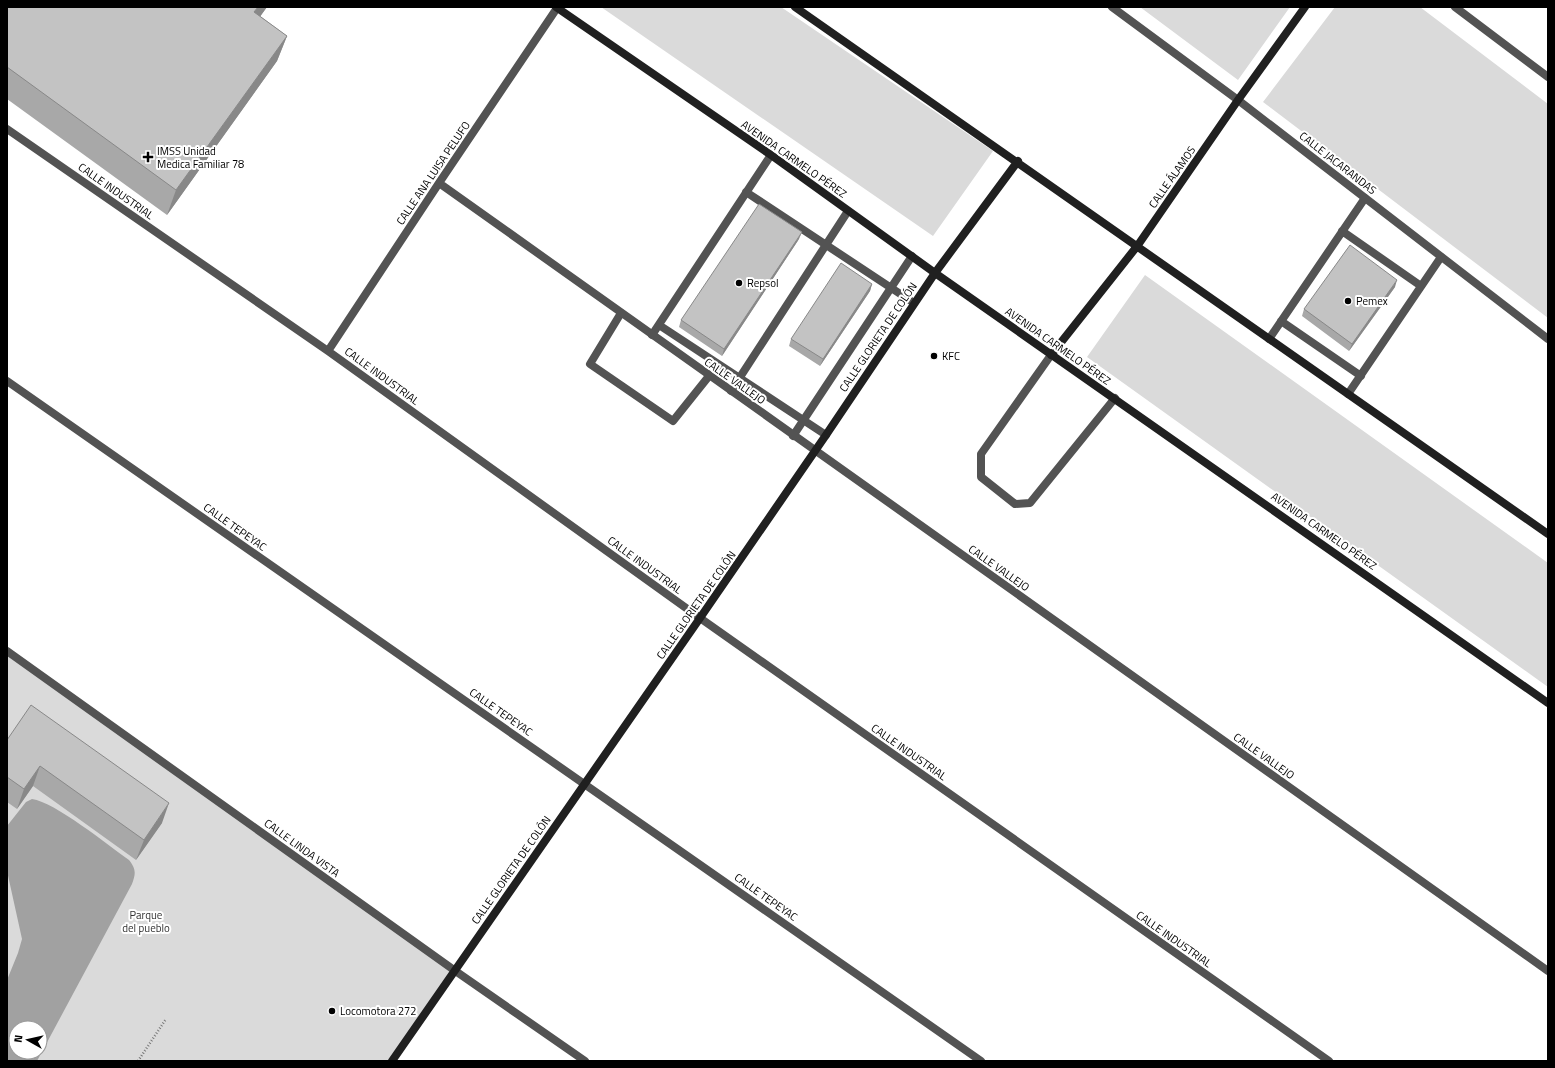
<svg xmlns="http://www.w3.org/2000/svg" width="1555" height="1068" viewBox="0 0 1555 1068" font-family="'Titillium Web',sans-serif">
  <rect width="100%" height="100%" fill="#fff"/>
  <path fill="#dadada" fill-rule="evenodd" d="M601 7H781L993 151 933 236Z
    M1140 7H1290L1238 80Z
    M1335 7H1420L1548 104V318L1263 102Z
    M1145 275 1548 563V687L1087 357Z
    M7 651 454 970 391 1061H7ZM16 1028H40V1052H16Z"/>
  <path fill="#a1a1a1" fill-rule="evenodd" d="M32 799C55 802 109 846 129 860 136 869 136 873 132 884L37 1061H7V980L18 953 22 939 7 871V826L26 802ZM16 1028H40V1052H16Z"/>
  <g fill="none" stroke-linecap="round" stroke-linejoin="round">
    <path stroke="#757575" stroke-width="2.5" stroke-dasharray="1 2" stroke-linecap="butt" d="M138 1061 166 1019"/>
    <path stroke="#535353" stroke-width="8" d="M746 192 914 303
      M1342 231 1421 286
      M621 313 590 364 673 421 709 376
      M1281 321 1361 376
      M659 325 826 435
      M652 335 771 155
      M1269 339 1365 198
      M1051 355 981 454V477L1015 504 1030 503 1115 398
      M731 391 848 211
      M1348 394 1441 257
      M793 436 912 256"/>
    <path stroke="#535353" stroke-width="8" d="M1112 7 1238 100 1548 339
      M1455 7 1548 77
      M7 129 328 351 700 618 1329 1061
      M439 183 1548 971
      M328 351 439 183 557 8
      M7 381 981 1061
      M7 651 454 970 585 1061"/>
    <path stroke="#202020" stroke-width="8" d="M556 7 771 155 935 273 1548 703
      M795 7C1047 181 1297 358 1548 534
      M1051 355 1138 245 1238 100 1305 7
      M392 1061 700 618 826 435 935 273 1018 161"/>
  </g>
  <path fill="#a8a8a8" d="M7 7H267L260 16 287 36 277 61 167 215 7 99Z
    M799 239 722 356 679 327 681 320Z
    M872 284 870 291 820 366 789 346 791 339Z
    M1395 287 1349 351 1302 316 1304 309Z
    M7 740 162 823 136 860 33 786 17 809 7 802Z"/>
  <path fill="#888" d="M258 7H267L245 38 254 12Z
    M287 36 277 61 167 215 176 190Z
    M802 232 799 239 722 356 724 349Z
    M1397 280 1395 287 1349 351 1352 344Z
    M872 284 870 291 820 366 823 359Z
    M40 766 33 786 17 809 24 789Z
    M169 803 162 823 136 860 144 840Z"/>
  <path fill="#c3c3c3" stroke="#888" d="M7 7H258L254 12 287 36 176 190 7 67Z
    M759 204 802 232 724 349 681 320Z
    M1350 245 1397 280 1352 344 1304 309Z
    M841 263 872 284 823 359 791 339Z
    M31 705 169 803 144 840 40 766 24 789 7 777V740Z"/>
  <g fill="#000" stroke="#fff" stroke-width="1.5">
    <path d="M146 151h4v4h4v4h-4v4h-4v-4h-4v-4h4z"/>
    <circle cx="739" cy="283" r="4"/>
    <circle cx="1348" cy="301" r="4"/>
    <circle cx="934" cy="356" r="4"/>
    <circle cx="332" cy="1011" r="4"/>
  </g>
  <g text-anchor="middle" stroke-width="4" stroke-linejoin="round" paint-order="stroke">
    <g font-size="11" fill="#000" stroke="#fff" text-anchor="start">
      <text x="157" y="155">IMSS Unidad<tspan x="157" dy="13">Medica Familiar 78</tspan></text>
      <text x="747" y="287">Repsol</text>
      <text x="1356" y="305">Pemex</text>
      <text x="942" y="360">KFC</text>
      <text x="340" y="1015">Locomotora 272</text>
    </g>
    <g font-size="11" fill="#000" stroke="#fff">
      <text transform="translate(794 159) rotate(35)" y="4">AVENIDA CARMELO PÉREZ</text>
      <text transform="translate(1338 163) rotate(38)" y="4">CALLE JACARANDAS</text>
      <text transform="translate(433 173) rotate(-56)" y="4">CALLE ANA LUISA PELUFO</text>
      <text transform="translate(1172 177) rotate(-55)" y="4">CALLE ÁLAMOS</text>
      <text transform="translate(116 191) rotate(35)" y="4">CALLE INDUSTRIAL</text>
      <text transform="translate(878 337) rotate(-56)" y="4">CALLE GLORIETA DE COLÓN</text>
      <text transform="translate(1058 346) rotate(35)" y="4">AVENIDA CARMELO PÉREZ</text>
      <text transform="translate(382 376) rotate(36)" y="4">CALLE INDUSTRIAL</text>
      <text transform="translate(735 381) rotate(35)" y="4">CALLE VALLEJO</text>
      <text transform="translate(235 527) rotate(35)" y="4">CALLE TEPEYAC</text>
      <text transform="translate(1324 531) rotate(35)" y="4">AVENIDA CARMELO PÉREZ</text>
      <text transform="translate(645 565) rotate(36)" y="4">CALLE INDUSTRIAL</text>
      <text transform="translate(999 568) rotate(35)" y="4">CALLE VALLEJO</text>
      <text transform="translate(696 605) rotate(-55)" y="4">CALLE GLORIETA DE COLÓN</text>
      <text transform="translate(501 712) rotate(35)" y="4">CALLE TEPEYAC</text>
      <text transform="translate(909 752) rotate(35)" y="4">CALLE INDUSTRIAL</text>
      <text transform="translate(1264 756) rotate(35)" y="4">CALLE VALLEJO</text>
      <text transform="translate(302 848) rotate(36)" y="4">CALLE LINDA VISTA</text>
      <text transform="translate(511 870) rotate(-55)" y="4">CALLE GLORIETA DE COLÓN</text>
      <text transform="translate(766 897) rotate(35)" y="4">CALLE TEPEYAC</text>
      <text transform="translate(1174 939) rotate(35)" y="4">CALLE INDUSTRIAL</text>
    </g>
    <g font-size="11" fill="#313131" stroke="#fff">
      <text x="146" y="919">Parque<tspan x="146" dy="13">del pueblo</tspan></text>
    </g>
  </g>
  <rect width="1555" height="1068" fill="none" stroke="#000000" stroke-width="16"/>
  <g transform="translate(28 1040) rotate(278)"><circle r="19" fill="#ffffff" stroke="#999999"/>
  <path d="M0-3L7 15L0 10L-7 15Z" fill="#000000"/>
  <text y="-6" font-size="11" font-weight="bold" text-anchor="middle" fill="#000000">N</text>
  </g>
</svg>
